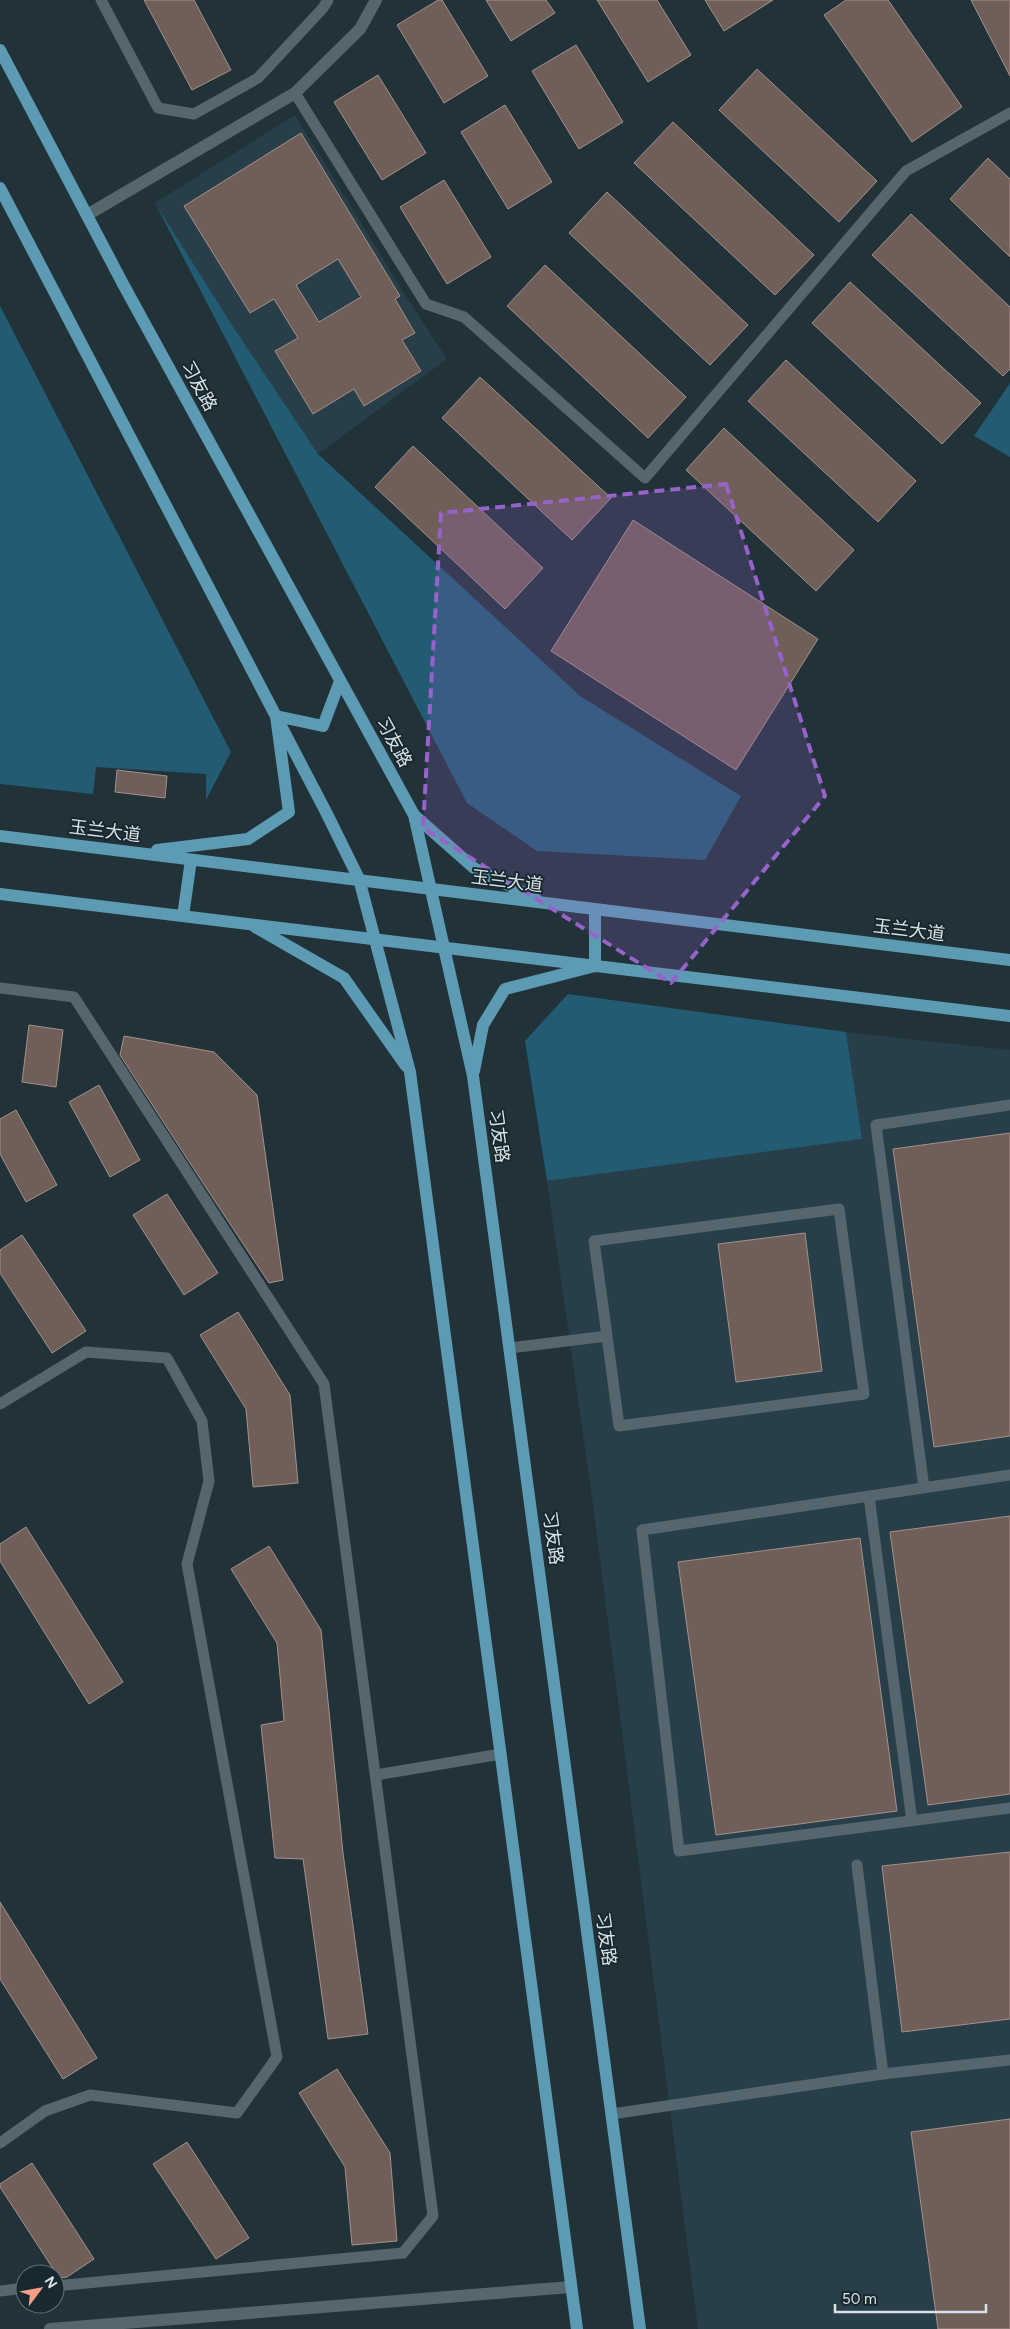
<svg xmlns="http://www.w3.org/2000/svg" width="1010" height="2329" viewBox="0 0 1010 2329" font-family="Figtree,'Noto Sans SC',sans-serif">
  <rect width="100%" height="100%" fill="#223239"/>
  <path fill="#283f4a" d="M295 115 407 298 447 359 318 454 234 328 155 203Z
    M846 1032 1010 1050V2329H698L593 1504 547 1181 861 1139Z"/>
  <path fill="#225b72" d="M155 203 234 328 318 454 580 696 741 796 705 860 537 851 467 803Z
    M0 306 231 752 206 800V774L96 767 93 794 0 784Z
    M1010 383V457L974 436Z
    M568 994 846 1032 862 1139 547 1181 525 1041Z"/>
  <path fill="#705e59" stroke="#a4918b" fill-rule="evenodd" d="M144 0H194L231 70 192 90Z
    M438 0H442L488 76 444 103 397 25Z
    M486 0H546L555 13 511 41Z
    M597 0H657L691 55 648 82Z
    M705 0H773L724 31Z
    M846 0H888L962 107 912 142 824 15Z
    M971 0H1010V76Z
    M576 45 623 122 579 149 532 71Z
    M757 69 877 181 839 222 719 110Z
    M378 75 426 153 382 180 334 102Z
    M505 105 552 182 508 209 461 132Z
    M673 122 814 255 775 295 634 163Z
    M301 133 400 296 395 299 415 333 402 340 421 371 364 406 354 389 313 414 275 351 298 338 274 299 250 313 184 206ZM338 259 361 297 319 322 296 285Z
    M988 158 1010 179V257L950 199Z
    M444 180 491 257 447 284 400 207Z
    M607 192 748 325 710 365 569 233Z
    M911 214 1010 307V369L1003 376 872 255Z
    M545 265 686 397 648 438 507 306Z
    M850 282 981 403 942 444 812 323Z
    M786 360 916 481 878 522 748 401Z
    M480 377 611 498 572 540 442 418Z
    M724 428 854 550 816 591 686 470Z
    M413 446 543 568 505 609 375 487Z
    M633 520 818 639 736 770 551 651Z
    M117 770 167 776 165 798 115 792Z
    M29 1025 63 1030 56 1087 22 1082Z
    M124 1036 214 1052 257 1095 283 1280 269 1283 201 1180 120 1055Z
    M99 1085 140 1160 110 1177 69 1102Z
    M16 1110 57 1185 26 1202 0 1154V1119Z
    M1010 1133V1436L934 1447 893 1149Z
    M167 1194 218 1273 184 1295 133 1215Z
    M805 1233 822 1371 736 1382 718 1244Z
    M22 1235 86 1331 52 1353 0 1273V1250Z
    M238 1312 290 1395 298 1483 253 1487 246 1409 200 1335Z
    M1010 1516V1794L928 1805 890 1532Z
    M26 1527 123 1682 89 1704 0 1561V1544Z
    M860 1538 897 1811 716 1835 678 1562Z
    M269 1546 321 1630 343 1853 368 2034 328 2039 303 1859 275 1858 261 1725 284 1721 277 1643 231 1569Z
    M1010 1852V2019L902 2032 882 1866Z
    M0 1902 97 2058 63 2079 0 1979Z
    M337 2069 390 2153 397 2241 352 2245 345 2167 299 2093Z
    M1010 2119V2329H938L911 2132Z
    M187 2142 249 2238 216 2259 153 2164Z
    M32 2163 94 2259 67 2277 59 2278 0 2187V2184Z"/>
  <g fill="none" stroke-linecap="round" stroke-linejoin="round">
    <path stroke="#55666e" stroke-width="11" d="M101 0 158 108 194 114 258 78 323 8 328 0
      M295 93 426 304 464 317 645 478 906 171 1010 113
      M0 988 74 997 324 1384 433 2216 403 2253 55 2286
      M510 1348 607 1336 619 1426 864 1394 839 1209 594 1241 607 1336
      M0 1404 86 1352 167 1358 202 1421 209 1481 187 1564 277 2057 237 2113 90 2095 45 2111 0 2143
      M1010 1475 642 1530 679 1851 1010 1808
      M924 1488 876 1125 1010 1105
      M869 1496 912 1821
      M376 1775 501 1754
      M857 1865 883 2074 1010 2060
      M612 2114 883 2074
      M0 2291 25 2288"/>
    <path stroke="#55666e" stroke-width="12" d="M87 215 295 93 360 29 376 0
      M50 2329 571 2287"/>
    <path stroke="#5d9ab3" stroke-width="12" d="M0 50 123 284 414 815 473 1076 640 2329
      M0 188 326 812 359 879 410 1072 577 2329
      M414 815 474 868 536 899
      M0 836 1010 960
      M157 850 248 839 289 812 276 716 323 726 340 681
      M0 894 1010 1016
      M183 916 191 860
      M255 927 344 978 406 1066
      M474 1071 483 1025 505 989 595 966V909"/>
  </g>
  <path fill="#9763cb" fill-opacity="0.2" stroke="#9763cb" stroke-width="4" stroke-dasharray="10 6" stroke-linejoin="round" d="M726 484 825 796 671 983 423 828 441 513Z"/>
  <g text-anchor="middle" stroke-width="4" stroke-linejoin="round" paint-order="stroke">
    <g font-size="18" fill="#d9e3e7" stroke="#18282f">
      <text transform="translate(199 386) rotate(61)" y="6">习友路</text>
      <text transform="translate(394 742) rotate(61)" y="6">习友路</text>
      <text transform="translate(105 831) rotate(7)" y="6">玉兰大道</text>
      <text transform="translate(507 881) rotate(7)" y="6">玉兰大道</text>
      <text transform="translate(909 930) rotate(7)" y="6">玉兰大道</text>
      <text transform="translate(499 1136) rotate(82)" y="6">习友路</text>
      <text transform="translate(553 1538) rotate(82)" y="6">习友路</text>
      <text transform="translate(606 1939) rotate(82)" y="6">习友路</text>
    </g>
  </g>
  <g transform="translate(40 2289) rotate(58)"><circle r="24" fill="#18282f" stroke="#657379"/>
  <path d="M0-4L9 19L0 12L-9 19Z" fill="#f49e87"/>
  <text y="-8" font-size="14" font-weight="bold" text-anchor="middle" fill="#d9e3e7">N</text>
  </g>
  <path d="M835 2304v8h151v-8" fill="none" stroke="#d9e3e7" stroke-width="2.5"/>
  <text x="842" y="2304" font-size="15" fill="#d9e3e7" stroke="#18282f" stroke-width="4" paint-order="stroke">50 m</text>
</svg>
